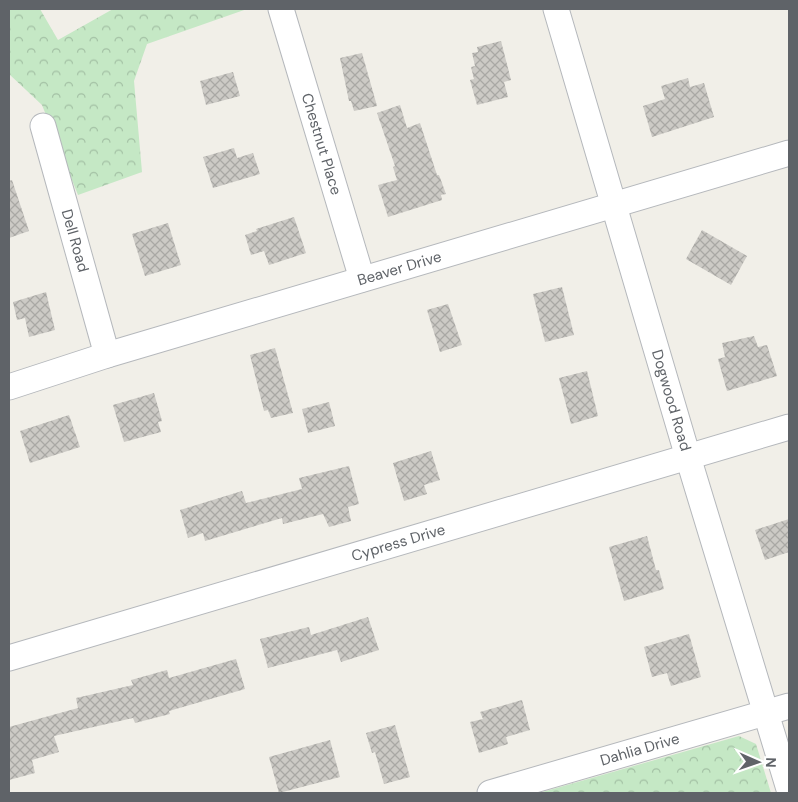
<svg xmlns="http://www.w3.org/2000/svg" width="798" height="802" viewBox="0 0 798 802" font-family="'DM Sans',sans-serif">
  <defs>
    <pattern id="forest-crowns" width="20" height="18" patternUnits="userSpaceOnUse" patternTransform="scale(1.25)"><rect width="20" height="18" fill="#c5e8c5"/><path d="M2 6a3 3 0 1 1 6 0M12 15a3 3 0 1 1 6 0" fill="none" stroke="#a3c0a4"/></pattern>
    <pattern id="building-cross-hatch" width="8" height="8" patternUnits="userSpaceOnUse" patternTransform="scale(1.25)"><rect width="8" height="8" fill="#cccac5"/><path d="M0 0l8 8M0 8l8-8" fill="none" stroke="#a9a8a4"/></pattern>
  </defs>
  <rect width="100%" height="100%" fill="#f1efe8"/>
  <path fill="url(#forest-crowns)" d="M9 9H40L58 40 113 9H247L147 44 134 81 142 172 78 195 42 105 9 74Z
    M739 736 756 744 771 793H539Z"/>
  <path fill="url(#building-cross-hatch)" d="M501 41 511 80 504 82 508 97 477 105 470 80 474 79 471 67 475 66 472 53 478 52 477 47Z
    M362 53 377 106 354 111 351 101H349L340 58Z
    M233 72 240 96 206 105 200 81Z
    M688 78 690 87 704 83 714 117 652 137 643 106 665 99 661 86Z
    M400 105 407 128 420 123 437 175H439L446 194 441 195 442 200 388 217 378 185 397 180 393 167 395 166 377 113Z
    M234 148 237 158 253 153 260 174 213 188 203 157Z
    M12 180 29 231 9 238V181Z
    M294 217 306 253 269 265 264 251 251 255 245 235 257 231 256 229Z
    M168 223 181 265 145 276 132 234Z
    M702 230 747 256 731 285 686 259Z
    M562 287 574 335 545 342 533 294Z
    M46 292 55 330 29 337 25 318 17 320 13 302Z
    M448 304 462 345 440 352 427 310Z
    M754 336 758 347 767 345 777 376 727 391 718 359 725 357 722 343Z
    M275 348 293 413 271 418 268 410 264 411 250 355Z
    M587 371 598 416 571 424 559 378Z
    M154 393 162 421 158 422 161 432 124 442 113 405Z
    M329 402 335 426 308 433 302 409Z
    M69 415 80 447 30 463 20 431Z
    M431 451 440 480 424 485 427 494 404 501 393 463Z
    M349 466 359 504 348 507 351 521 329 527 323 514 283 524 282 518 205 541 203 533 188 538 180 510 242 491 246 503 302 489 299 478Z
    M789 519V552L765 560 755 530Z
    M647 536 656 570H659L664 589 624 601 609 547Z
    M368 617 379 650 341 662 337 650 268 668 260 639 309 627 311 635Z
    M689 634 701 677 671 686 667 673 652 677 644 647Z
    M236 659 245 689 169 711 170 714 135 723 133 718 54 736 59 752 32 760 35 773 9 780V727L78 708 76 698 133 685 131 680 167 670 169 678Z
    M522 700 530 730 506 737 508 744 479 753 470 722 483 719 480 712Z
    M395 725 410 777 384 784 375 752 372 753 366 733Z
    M330 740 340 777 279 793 269 757Z"/>
  <g fill="none" stroke-linecap="round" stroke-linejoin="round">
    <g stroke="#b5b8bc" stroke-width="27">
      <g id="street">
        <path id="s1" d="M281 9 362 279"/>
        <path id="s2" d="M556 9 688 457 789 789"/>
        <path id="s3" d="M43 126 107 355"/>
        <path id="s4" d="M9 387 107 355 789 153"/>
        <path id="s5" d="M9 658 789 427"/>
        <path id="s6" d="M490 793 789 706"/>
      </g>
    </g>
    <use href="#street" stroke="#fff" stroke-width="25"/>
  </g>
  <g text-anchor="middle" stroke-width="5" stroke-linejoin="round" paint-order="stroke">
    <g font-size="15" fill="#5f6368" stroke="#fff">
      <text dy="5" stroke="none"><textPath href="#s1" startOffset="141">Chestnut Place</textPath></text>
      <text dy="5" stroke="none"><textPath href="#s3" startOffset="119">Dell Road</textPath></text>
      <text dy="5" stroke="none"><textPath href="#s4" startOffset="408">Beaver Drive</textPath></text>
      <text dy="5" stroke="none"><textPath href="#s2" startOffset="408">Dogwood Road</textPath></text>
      <text dy="5" stroke="none"><textPath href="#s5" startOffset="406">Cypress Drive</textPath></text>
      <text dy="5" stroke="none"><textPath href="#s6" startOffset="156">Dahlia Drive</textPath></text>
    </g>
  </g>
  <rect width="798" height="802" fill="none" stroke="#5f6368" stroke-width="20"/>
  <g transform="translate(758 762) rotate(92)" stroke="#ffffff" stroke-width="4" paint-order="stroke">
  <path d="M0-4L9 19L0 12L-9 19Z" fill="#5f6368"/>
  <text y="-8" font-size="14" font-weight="bold" text-anchor="middle" fill="#5f6368">N</text>
  </g>
</svg>
